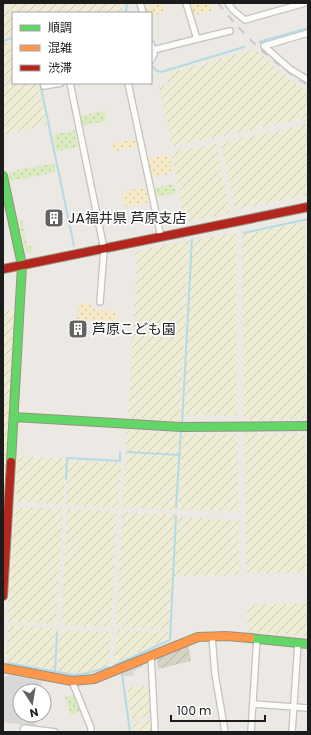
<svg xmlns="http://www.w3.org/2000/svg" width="311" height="735" viewBox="0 0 311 735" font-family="Poppins,'Noto Sans JP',sans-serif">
  <defs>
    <pattern id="construction-furrows" width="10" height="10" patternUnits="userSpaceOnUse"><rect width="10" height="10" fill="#d6d3c5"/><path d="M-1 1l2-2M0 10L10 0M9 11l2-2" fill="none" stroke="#b7b5a9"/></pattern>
    <pattern id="farmland-furrows" width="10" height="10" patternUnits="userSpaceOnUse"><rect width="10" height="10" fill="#eeecd5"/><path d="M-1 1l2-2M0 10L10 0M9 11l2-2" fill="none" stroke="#cccab6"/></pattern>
    <pattern id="grass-dots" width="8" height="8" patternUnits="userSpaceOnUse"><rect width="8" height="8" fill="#daecbf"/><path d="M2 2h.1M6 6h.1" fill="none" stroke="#bacaa4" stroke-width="1.8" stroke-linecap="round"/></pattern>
    <pattern id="sand-dots" width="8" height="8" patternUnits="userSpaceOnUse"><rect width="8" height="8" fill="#f6e9c6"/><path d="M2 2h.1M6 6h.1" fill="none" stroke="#d2c7aa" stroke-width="1.8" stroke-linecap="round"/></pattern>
  </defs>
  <rect width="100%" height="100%" fill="#ece8e4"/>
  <path fill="#dad8d6" d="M143 663V667L136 669V671H133L134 676H123L122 673Z
    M9 675 42 681 40 691H20V715H37L35 726 3 722V679L4 677Z"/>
  <path fill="url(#construction-furrows)" d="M188 643 191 661 158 669 157 656Z"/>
  <path fill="url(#farmland-furrows)" d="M3 3H124L122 11 113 13H13V34L3 36Z
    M13 42V83H38L47 125 3 135V44Z
    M255 49 288 78 308 92V118L172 146 159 87 168 85 166 74Z
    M308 124V195L235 210 221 143Z
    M216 144 230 213 185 222 171 152Z
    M307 220H308V371L307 310Z
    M305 222V419L244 420 242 234Z
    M236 232 237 416 182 415 192 241Z
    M190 240 180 421 128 418 137 262 134 252Z
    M3 310 14 311 5 502 3 501Z
    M127 430 179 433 175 510 122 507Z
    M182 433 237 434 239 512 178 509Z
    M245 433H305L306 573H246Z
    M18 456 67 459 63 505 15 501Z
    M68 460 121 463 118 508 66 505Z
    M14 507 63 509 56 624 7 622Z
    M67 509 117 511 111 627 61 625Z
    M122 512 175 515 169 630 116 627Z
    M177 517 239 521V575L174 576Z
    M308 603V636L249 632V627L247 626V605Z
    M8 625 56 628 54 669 6 661Z
    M60 630 111 632 108 666 89 671 74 674 57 671Z
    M117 630 169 632V638L114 663Z
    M150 686 151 717 131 718 127 687Z
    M151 720 152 732H133L132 722Z"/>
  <path fill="url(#grass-dots)" d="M104 111 106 121 82 126 80 116Z
    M75 130 78 147 57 151 53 135Z
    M54 163 56 172 10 181 9 172Z
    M174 184 176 193 156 197 154 188Z
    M19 220H22L27 246H32L33 252 27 253 26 249H25Z
    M73 695 81 711 71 715 65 697Z"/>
  <path fill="url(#sand-dots)" d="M162 3 165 12 151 16V13H146L144 8Z
    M189 3H209L214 10 192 16Z
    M136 139 137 146 113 152 112 144Z
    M169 154 173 173 151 177 148 159Z
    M145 187 149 202 126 207 122 192Z
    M79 303 91 304V309L117 312 116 324 77 319Z"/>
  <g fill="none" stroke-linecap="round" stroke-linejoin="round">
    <path stroke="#b4dbe2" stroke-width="2" d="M126 13 127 3
      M3 41 13 38
      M259 42 308 28
      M152 66 157 71 161 72 244 47
      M40 83 74 246
      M244 233 308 219
      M182 425 192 239
      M127 452 180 455
      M66 479 67 458 120 461V452
      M176 508 181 429
      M8 663 74 675C86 674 97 671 108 667
      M115 665 170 640 176 516
      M55 672 57 632
      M122 674 130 732"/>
    <g stroke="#c4c2c0" stroke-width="8">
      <path id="street" d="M140 3 143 13
        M228 3 233 10 245 20 305 3
        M308 33 264 46 290 69 308 80
        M197 39 230 31
        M151 44 154 54 151 60
        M153 50 197 39 186 3
        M70 83 104 249 100 302
        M128 83 161 237
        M44 86 61 83
        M212 636 215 674 225 732
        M151 656 155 732
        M72 681 91 728V732
        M253 704 308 708
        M23 732 24 728 55 732
        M251 732 257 638
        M292 732 298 643"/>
    </g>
    <g stroke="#95947c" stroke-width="10">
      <path id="fast" d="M3 176 22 265 11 462
        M14 417 181 427 308 426
        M250 638 308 644"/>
    </g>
    <g stroke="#95947c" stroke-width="10">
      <path id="slow" d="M3 668 72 681 94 679 198 637 226 636 250 638"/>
    </g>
    <g stroke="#95947c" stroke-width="10">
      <path id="jam" d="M3 269 308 207
        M3 596 11 462"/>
    </g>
    <use href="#street" stroke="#fcfcfb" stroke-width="5.5"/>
    <use href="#fast" stroke="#63d668" stroke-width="8"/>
    <use href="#slow" stroke="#ff974d" stroke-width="8"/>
    <use href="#jam" stroke="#b3261e" stroke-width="8"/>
    <path stroke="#c9c9c8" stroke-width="2" stroke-dasharray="8 8" stroke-linecap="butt" d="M218 3C243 35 273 64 308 85"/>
  </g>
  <defs>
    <g id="building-square" transform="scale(1)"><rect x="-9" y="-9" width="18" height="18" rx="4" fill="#656362" stroke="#fff"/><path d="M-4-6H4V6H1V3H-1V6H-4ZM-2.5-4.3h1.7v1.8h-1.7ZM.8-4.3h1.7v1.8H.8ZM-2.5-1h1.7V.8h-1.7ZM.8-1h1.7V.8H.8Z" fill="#fff"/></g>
  </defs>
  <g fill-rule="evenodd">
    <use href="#building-square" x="54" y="218"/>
    <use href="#building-square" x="78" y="329"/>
  </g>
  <g text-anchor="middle" stroke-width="3.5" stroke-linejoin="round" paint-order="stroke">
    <g font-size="14" fill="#1c1c1c" stroke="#fff" text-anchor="start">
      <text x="68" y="223">JA福井県 芦原支店</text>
      <text x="92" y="334">芦原こども園</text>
    </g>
  </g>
  <rect width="311" height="735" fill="none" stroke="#1c1c1c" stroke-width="8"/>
  <rect x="12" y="12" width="140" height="72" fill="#ffffff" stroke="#a4a4a4"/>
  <rect x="20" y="25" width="20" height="6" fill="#63d668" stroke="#a4a4a4"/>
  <text x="48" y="32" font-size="12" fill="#1c1c1c">順調</text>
  <rect x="20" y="45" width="20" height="6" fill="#ff974d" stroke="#a4a4a4"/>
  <text x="48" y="52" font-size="12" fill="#1c1c1c">混雑</text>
  <rect x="20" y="65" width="20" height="6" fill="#b3261e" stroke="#a4a4a4"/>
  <text x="48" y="72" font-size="12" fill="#1c1c1c">渋滞</text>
  <g transform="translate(32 703) rotate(168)"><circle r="19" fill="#ffffff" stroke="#a4a4a4"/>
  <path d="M0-3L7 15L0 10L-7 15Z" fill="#656362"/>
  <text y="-6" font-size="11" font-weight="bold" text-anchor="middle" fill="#1c1c1c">N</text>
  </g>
  <path d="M171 715v6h94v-6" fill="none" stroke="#1c1c1c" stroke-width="2"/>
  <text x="177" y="715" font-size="12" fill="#1c1c1c" stroke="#ffffff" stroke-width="3" paint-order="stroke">100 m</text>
</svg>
